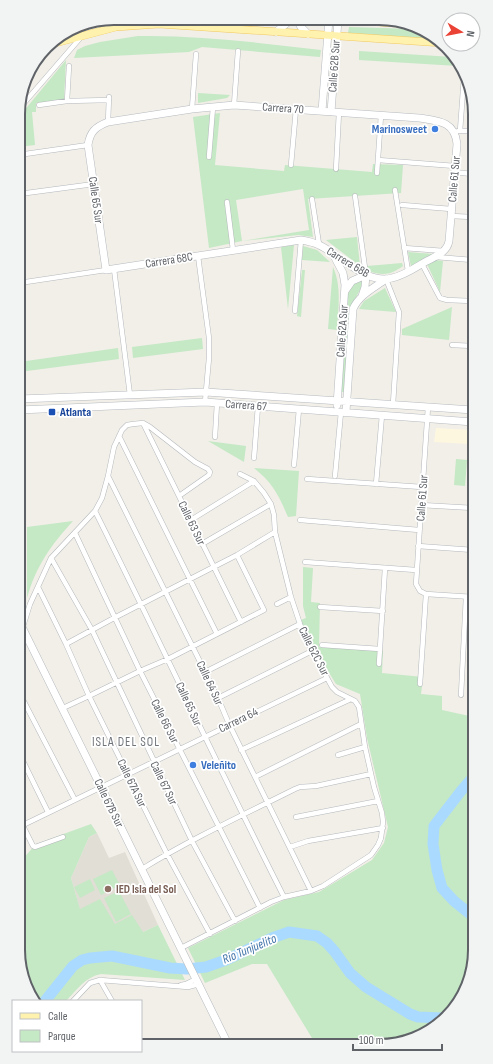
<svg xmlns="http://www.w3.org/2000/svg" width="493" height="1064" viewBox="0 0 493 1064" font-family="'Sofia Sans Condensed',sans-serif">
  <rect width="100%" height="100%" fill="#f1efe8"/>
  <path fill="#fef7e0" d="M436 428 470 430 469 444 434 442Z"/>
  <path fill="#e1ded6" d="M97 833 109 858 125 852 158 925 143 932 115 924 80 910 71 878 89 837Z"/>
  <path fill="#c5e8c5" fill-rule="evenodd" d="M114 18 275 19 274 24 262 23 249 25 176 21H133L111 24 58 37 77 25Z
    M349 27 417 29 440 40 348 33Z
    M138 36C199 35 260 43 321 50L320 57 202 47 189 52 74 58 77 50 85 46 100 42Z
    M359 51 452 57 458 66 359 60Z
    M66 60 64 100 36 103V112H32L35 145 18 147V118Z
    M198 93 230 95 227 98 198 103Z
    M220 113 215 165 284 171 285 165 372 172 373 164 403 165 401 193 308 199 313 237 298 235 242 241 209 248 193 117ZM303 189 309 230 242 241 236 200Z
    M357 237 360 266 326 240Z
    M294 245 288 309 281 247Z
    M303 246 317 250 330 262 302 260Z
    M408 252 433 254 411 266Z
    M436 260 443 261 440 292 427 264Z
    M402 263 403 266C390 275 384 276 368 271L367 266Z
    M333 267C342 287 338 309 337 330L328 329Z
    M302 270H305L301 317 297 316Z
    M361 281 363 283C359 294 353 300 350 310L344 392H341L348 294 350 288 355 282Z
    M385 288 396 312 359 309 364 301Z
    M452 307 449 340 402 335V329Z
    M202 338 203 349 133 358 132 347Z
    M118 348 119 359 19 372V362Z
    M208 441 246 446 244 462Z
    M456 459 467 460 465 486 454 485Z
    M254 468 299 471 296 516 288 517C279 496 273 483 254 468Z
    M73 521C51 545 36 566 27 598V527Z
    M303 567 313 568 311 602 320 603 319 647 383 651 382 673 423 677 421 694 442 696V710L474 717 475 957 451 1013 404 1043H368L352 1038 349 1043H315L267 964H252L205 983 188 948 284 900 319 892 372 860 384 843 388 827 367 738 360 694 336 684 313 647 301 620 306 618 303 606Z
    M91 824 97 833 89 837 71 878 80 909 100 899 115 924 132 915 143 932 158 925 185 980 101 974C85 977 77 990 66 1001H37L21 975V861L36 844Z
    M112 870 120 885 101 895 93 879Z
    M90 879 95 890 80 898 74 887Z
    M119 891 131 914 116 922 104 898Z"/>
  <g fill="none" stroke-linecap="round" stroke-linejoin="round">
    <path stroke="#aadaff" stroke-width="11" d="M474 776 461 791 434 826 433 844 437 870 442 888 454 901 475 918
      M45 1001 73 966 82 960 90 958 112 956 170 968 187 969 206 967 226 960 272 938 289 932 317 936 327 943 335 952 350 973 366 987 410 1014 418 1017 443 1018"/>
    <g stroke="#b5b8bc" stroke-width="5.5">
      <path id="street" d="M67 101 69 66
        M39 105 67 101 109 100
        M234 105 238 51
        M192 109 196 54
        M18 110 82 36
        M108 122 109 97
        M458 131H472
        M460 131 464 77
        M18 155 88 145
        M209 157 213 107
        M378 160 455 166
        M291 165 296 109
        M336 169 339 112
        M454 172 472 174
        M377 173 381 115
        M395 190 408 271
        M19 194 94 184
        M355 196 366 275
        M312 199 319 244
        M227 202 233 250
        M402 205 451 209
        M451 216 472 217
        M404 248 444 251
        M198 256 209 338V358L205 402
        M436 257 472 260
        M422 264 440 298 447 300 472 301
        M114 269 130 395
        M386 279 399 312 393 404
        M19 283 106 270
        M295 311 301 240
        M452 345 473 346
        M428 407 416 584 420 591 426 594 473 597
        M143 423 241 622
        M119 436 217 634
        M215 437 217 403
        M254 458 258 406
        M294 465 299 409
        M108 476 218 698 229 724 311 891
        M335 476 341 412
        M307 479 422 487
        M376 484 382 415
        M421 505 473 508
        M95 511C159 639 219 769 284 897
        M191 520 254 481
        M300 520 419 530
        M75 533 140 671 260 908
        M202 544 271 504
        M418 546 473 550
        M51 558 92 630 192 841 235 921
        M305 562 416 570
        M38 587 66 644 89 696 167 854 210 934
        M277 604 291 597
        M320 607 383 611
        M20 636 30 604 51 558 95 511 102 498 108 476 114 447 122 430 127 425 133 424 143 423 150 427 195 462 208 469 210 472 209 475 179 496
        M66 644 114 618 237 555 275 532
        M322 645 380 649
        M379 664 385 568
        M205 672 300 624
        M420 684 426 594
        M20 694 75 800
        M461 695 466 597
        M218 698 312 651
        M63 708 89 696 140 671 168 659 264 610 237 555
        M241 750 351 699
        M338 755 365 747
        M21 757 48 812
        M255 777 361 724
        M296 817 378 801
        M21 822 33 846 35 847 63 837
        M21 826 327 678
        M290 847 308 841 383 828
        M142 869C191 839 243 815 295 789L300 787 316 786 371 774
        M181 948 271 902 284 897 311 891 323 886 371 855 378 845 381 838 383 822 382 813 374 787 365 747 359 707 355 701 337 692 332 687 305 637 300 624 291 597 275 532 274 515 271 504 264 493 254 481 240 474
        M100 980 112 1001
        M181 985 186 984 196 979
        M73 1001 90 983 100 980 188 987 199 984"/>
    </g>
    <g stroke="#b6babf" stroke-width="8">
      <path id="secondary" d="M296 19 301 27 308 34
        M276 32 292 19
        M234 105 419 118C438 121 455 121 457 144L449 241C447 253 434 257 425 262 415 268 403 276 392 278 366 285 341 255 319 245 313 242 307 241 301 240L106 270 88 145C90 132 95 127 108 122L192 109Z
        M322 111 329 19
        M331 112 338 20
        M333 254 343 273 345 285 337 405
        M345 291 352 281 366 275
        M362 296 365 287 366 275
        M19 399 206 392 473 410
        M19 410 205 402 473 422
        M346 412 353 309C359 295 374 288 386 279
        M20 618 22 627 228 1044"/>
    </g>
    <g stroke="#f2c960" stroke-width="8">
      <path id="primary" d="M333 19 407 24
        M48 45 116 27 159 24 443 43"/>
    </g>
    <use href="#street" stroke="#fff" stroke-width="4.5"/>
    <use href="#secondary" stroke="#fff" stroke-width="7"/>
    <use href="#primary" stroke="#fff2af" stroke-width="7"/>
  </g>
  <g fill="#3f7fe0" stroke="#fff" stroke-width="1.5">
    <circle cx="435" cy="129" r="4"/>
    <circle cx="193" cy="765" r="4"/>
  </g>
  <rect fill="#1a4fb4" stroke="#fff" stroke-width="1.5" x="48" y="408" width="8" height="8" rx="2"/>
  <circle fill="#8d6e63" stroke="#fff" stroke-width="1.5" cx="108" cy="889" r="4"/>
  <g text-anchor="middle" stroke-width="3.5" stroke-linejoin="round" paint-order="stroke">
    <g font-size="12" fill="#5f6368" stroke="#fff">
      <text transform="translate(334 66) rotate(-86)" y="4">Calle 62B Sur</text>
      <text transform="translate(283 108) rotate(4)" y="4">Carrera 70</text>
      <text transform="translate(454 179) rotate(-85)" y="4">Calle 61 Sur</text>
      <text transform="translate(96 200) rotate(82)" y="4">Calle 65 Sur</text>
      <text transform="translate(169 260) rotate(-9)" y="4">Carrera 68C</text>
      <text transform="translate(348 262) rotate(31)" y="4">Carrera 68B</text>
      <text transform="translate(342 331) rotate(-86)" y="4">Calle 62A Sur</text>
      <text transform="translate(246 405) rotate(4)" y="4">Carrera 67</text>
      <text transform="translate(422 498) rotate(-86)" y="4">Calle 61 Sur</text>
      <text transform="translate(192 523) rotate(64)" y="4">Calle 63 Sur</text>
      <text transform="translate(314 651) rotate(63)" y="4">Calle 62C Sur</text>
      <text transform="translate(210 683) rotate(65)" y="4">Calle 64 Sur</text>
      <text transform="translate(189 704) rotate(65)" y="4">Calle 65 Sur</text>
      <text transform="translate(238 720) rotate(-26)" y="4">Carrera 64</text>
      <text transform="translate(165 721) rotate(63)" y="4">Calle 66 Sur</text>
      <text transform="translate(132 783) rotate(64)" y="4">Calle 67A Sur</text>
      <text transform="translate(164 783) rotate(64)" y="4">Calle 67 Sur</text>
      <text transform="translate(109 803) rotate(64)" y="4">Calle 67B Sur</text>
    </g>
    <g font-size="12" font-weight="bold" fill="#366cbe" stroke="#fff" text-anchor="end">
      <text x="427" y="133">Marinosweet</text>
      <text x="201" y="769" text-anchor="start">Veleñito</text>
    </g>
    <g font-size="12" font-weight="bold" fill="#164399" stroke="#fff" text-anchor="start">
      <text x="60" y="416">Atlanta</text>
    </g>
    <g font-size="12" font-weight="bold" fill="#785e54" stroke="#fff" text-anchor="start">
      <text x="116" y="893">IED Isla del Sol</text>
    </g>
    <g font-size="13" letter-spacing="1" fill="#70757a" stroke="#fff">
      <text x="126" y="746">ISLA DEL SOL</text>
    </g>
    <g font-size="13" font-style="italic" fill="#4174aa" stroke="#fff">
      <text transform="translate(249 948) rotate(-23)" y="5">Río Tunjuelito</text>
    </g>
  </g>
  <path d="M0 0H493V1064H0ZM114 25H379A89 89 0 0 1 468 114V950A89 89 0 0 1 379 1039H114A89 89 0 0 1 25 950V114A89 89 0 0 1 114 25Z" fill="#f2f3f3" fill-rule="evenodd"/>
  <path fill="none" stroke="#5f6368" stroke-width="2" d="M114 25H379A89 89 0 0 1 468 114V950A89 89 0 0 1 379 1039H114A89 89 0 0 1 25 950V114A89 89 0 0 1 114 25Z"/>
  <rect x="12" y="1000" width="130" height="52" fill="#ffffff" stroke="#bfc1c3"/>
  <rect x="20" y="1013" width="20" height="6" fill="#fff2af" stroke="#bfc1c3"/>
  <text x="48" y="1020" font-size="12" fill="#5f6368">Calle</text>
  <rect x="20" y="1030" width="20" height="12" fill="#c5e8c5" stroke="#bfc1c3"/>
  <text x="48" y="1040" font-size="12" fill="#5f6368">Parque</text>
  <g transform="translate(461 32) rotate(100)"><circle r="19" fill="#ffffff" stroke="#bfc1c3"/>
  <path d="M0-3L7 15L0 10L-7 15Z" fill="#ea4335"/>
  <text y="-6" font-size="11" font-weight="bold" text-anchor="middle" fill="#5f6368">N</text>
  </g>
  <path d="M353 1044v6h89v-6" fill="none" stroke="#5f6368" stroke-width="2"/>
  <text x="359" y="1044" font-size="12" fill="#5f6368" stroke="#ffffff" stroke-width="3" paint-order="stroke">100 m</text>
</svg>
